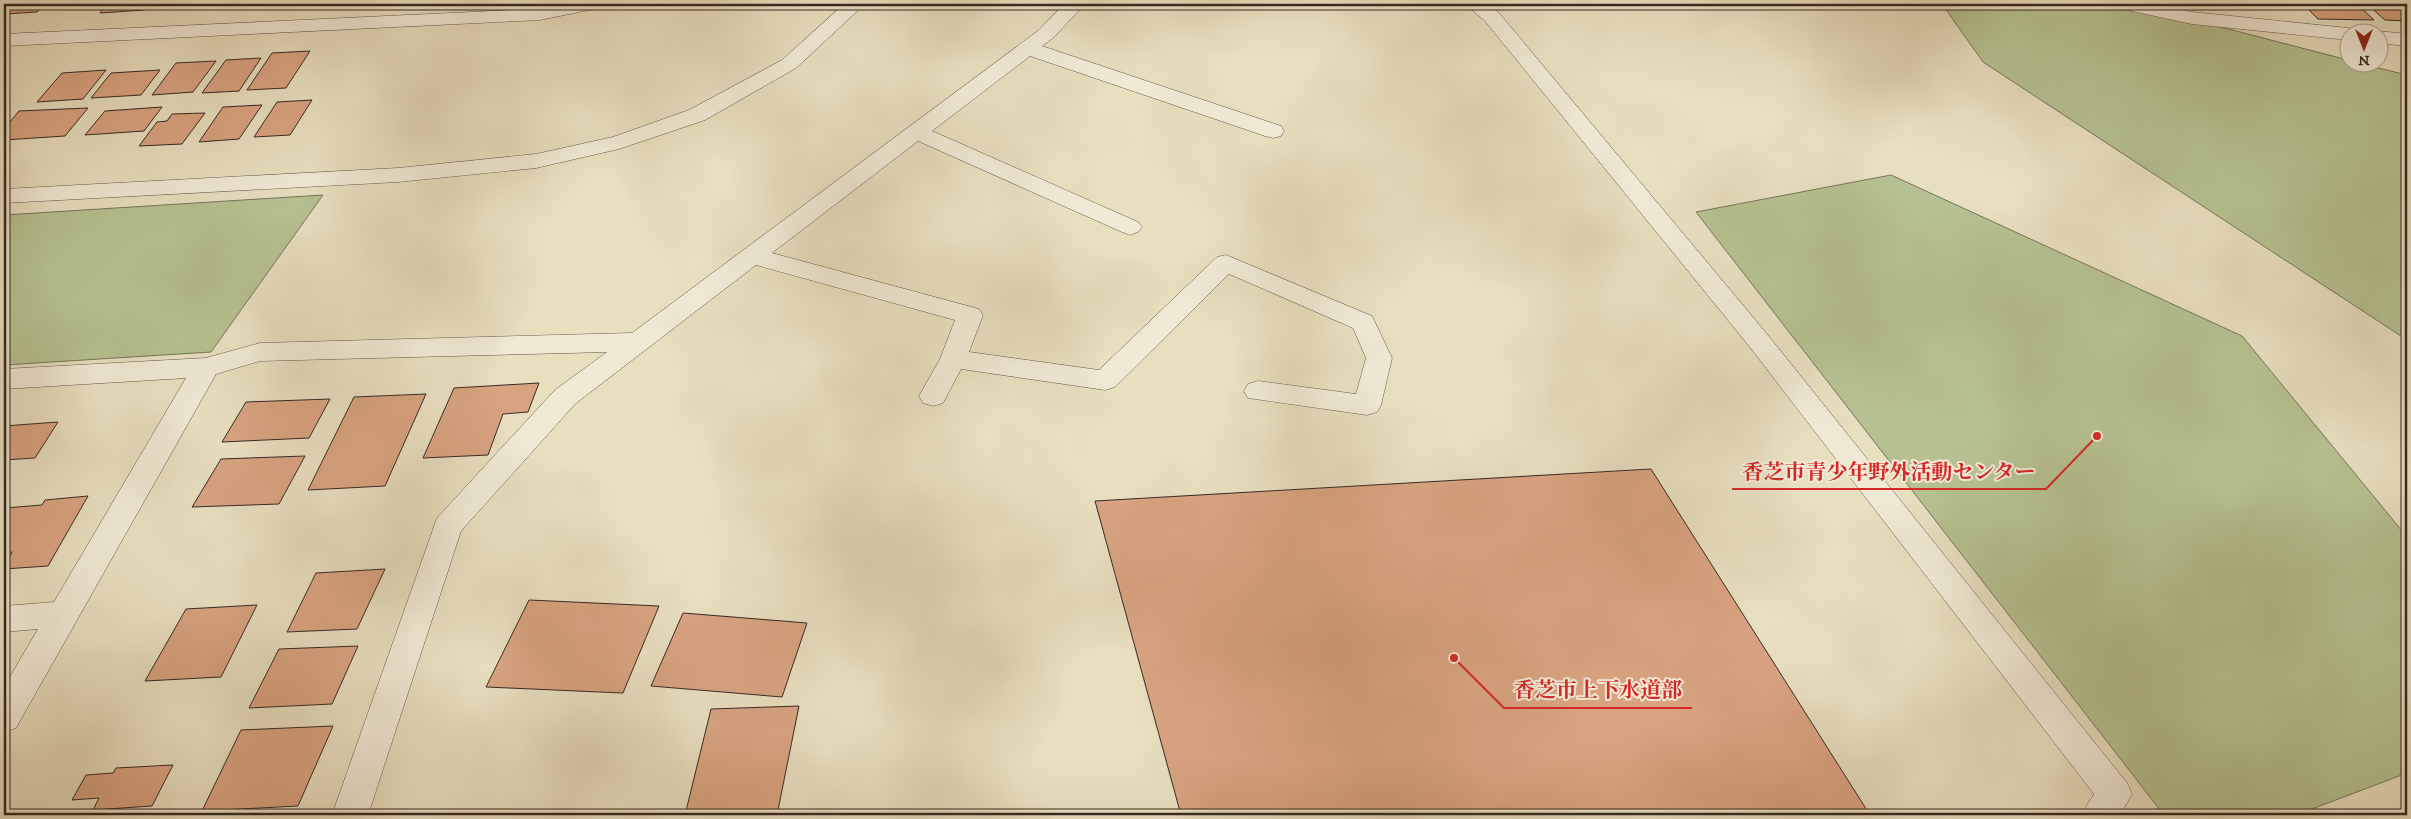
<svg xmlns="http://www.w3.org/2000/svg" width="2411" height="819" viewBox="0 0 2411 819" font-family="'IM FELL DW Pica','Noto Serif JP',serif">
  <rect width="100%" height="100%" fill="#e8dfbf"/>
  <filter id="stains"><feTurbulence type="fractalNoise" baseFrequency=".004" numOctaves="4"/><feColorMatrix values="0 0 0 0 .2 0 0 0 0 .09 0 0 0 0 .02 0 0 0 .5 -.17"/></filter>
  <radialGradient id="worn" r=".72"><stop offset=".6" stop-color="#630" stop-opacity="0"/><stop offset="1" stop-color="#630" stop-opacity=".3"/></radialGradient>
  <path fill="#b6c191" stroke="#76755a" d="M1942 4H2132L2348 60V62L2358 63 2407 75V340L1983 62Z
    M1891 175 2242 336 2407 537V773L2296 815H2164L1696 212Z
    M323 195 211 352 4 365V215Z"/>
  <path fill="#d9a381" stroke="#362923" d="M4 4H45L37 12 4 14Z
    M57 4H98L96 7 52 9Z
    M107 4H149L144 10 100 13Z
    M226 4H269L224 7Z
    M2200 4H2229L2233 8H2203Z
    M2303 4H2357L2374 20 2318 19Z
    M2367 4H2407V21L2385 20Z
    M310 51 286 88 247 90 272 53Z
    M261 58 239 91 202 93 226 60Z
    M216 61 193 92 152 95 176 63Z
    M106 70 83 99 37 102 62 73Z
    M160 70 141 95 91 98 111 73Z
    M312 100 290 135 254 137 277 102Z
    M262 105 239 139 199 142 223 107Z
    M162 107 144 131 85 135 105 111Z
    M88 108 65 136 4 140V129L19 111Z
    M205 113 182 144 139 146 157 122 167 121 172 114Z
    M539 383 528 412 503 414 488 455 423 458 454 388Z
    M426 394 385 486 308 490 354 397Z
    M330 399 309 438 222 442 246 402Z
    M58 422 35 458 4 460V426Z
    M305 456 279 504 192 507 221 459Z
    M1651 469 1870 815H1181L1095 501Z
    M88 496 48 566 4 569 12 552 4 553V508L42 505 45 500Z
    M385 569 357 629 287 632 316 573Z
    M529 600 659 606 623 693 486 687Z
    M257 605 221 677 145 681 186 609Z
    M683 613 807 623 782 697 651 686Z
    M358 646 332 704 249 708 279 649Z
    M799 706 777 815H685L711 709Z
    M333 726 298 806 202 811 241 730Z
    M173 765 152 806 93 810 99 798 72 800 86 775 113 773 116 768Z"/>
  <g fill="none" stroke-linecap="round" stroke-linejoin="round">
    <g stroke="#62564a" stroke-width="1">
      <path id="minor" d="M562 4H602L599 8 540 20 4 46V34L493 11 540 8Z
        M844 4H865L796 68 705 120 619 149 536 168 398 182 4 203V189L398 168 536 154 613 137 689 110 782 60Z
        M1064 4H1085L1053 38 1042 46 1281 126 1284 131 1281 136 1273 138 1265 136 1030 56 932 131 1138 222 1142 227 1138 232 1130 235 1122 232 918 141 772 253 979 309 983 315 969 352 1099 370 1217 257 1226 255 1372 316 1392 358 1381 405 1377 412 1367 415 1248 398 1244 391 1248 384 1258 381 1356 394 1366 358 1353 328 1229 274 1115 387 1105 390 961 369 943 403 933 406 923 403 919 396 940 359 955 320 756 265 575 404 461 531 368 815H332L437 518 555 390 607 352 260 361 216 374 16 728 4 732V687L38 629 4 632V606L54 602 186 378 4 389V369L206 358 260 343 632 333 1039 30Z
        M1465 4H1487L1499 13 1767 334 2127 783 2132 794 2120 815H2081L2094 794 1749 346 1485 21Z
        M2115 4H2152L2192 12 2348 28 2357 32H2348V40L2192 24 2118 8Z
        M2378 31 2407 34V46L2378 43V32H2372Z"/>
    </g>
    <use href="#minor" fill="#f0ead5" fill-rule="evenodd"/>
  </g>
  <path fill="none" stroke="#d62828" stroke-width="2" d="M2097 436L2046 489H1732M1454 658L1504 708H1692"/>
  <g fill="#d62828" stroke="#f0ead5" stroke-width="2">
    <circle cx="2097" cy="436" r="5"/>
    <circle cx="1454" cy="658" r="5"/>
  </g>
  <g font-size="21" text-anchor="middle" font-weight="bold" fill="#d62828" stroke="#f0ead5" stroke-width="4" stroke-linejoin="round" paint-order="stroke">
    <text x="1889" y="479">香芝市青少年野外活動センター</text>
    <text x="1598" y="697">香芝市上下水道部</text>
  </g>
  <rect width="2411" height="819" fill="none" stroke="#e8dfbf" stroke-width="20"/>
  <rect x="5" y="5" width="2401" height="809" fill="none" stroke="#362923" stroke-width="2.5"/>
  <rect x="10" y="10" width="2391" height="799" fill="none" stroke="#362923"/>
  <g transform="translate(2364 48) rotate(180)"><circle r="24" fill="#f0ead5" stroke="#a69d8e"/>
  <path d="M0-4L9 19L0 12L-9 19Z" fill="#8f2418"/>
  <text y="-8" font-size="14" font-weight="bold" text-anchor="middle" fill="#362923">N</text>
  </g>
  <rect width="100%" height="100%" filter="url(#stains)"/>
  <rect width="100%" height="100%" fill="url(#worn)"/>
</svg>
